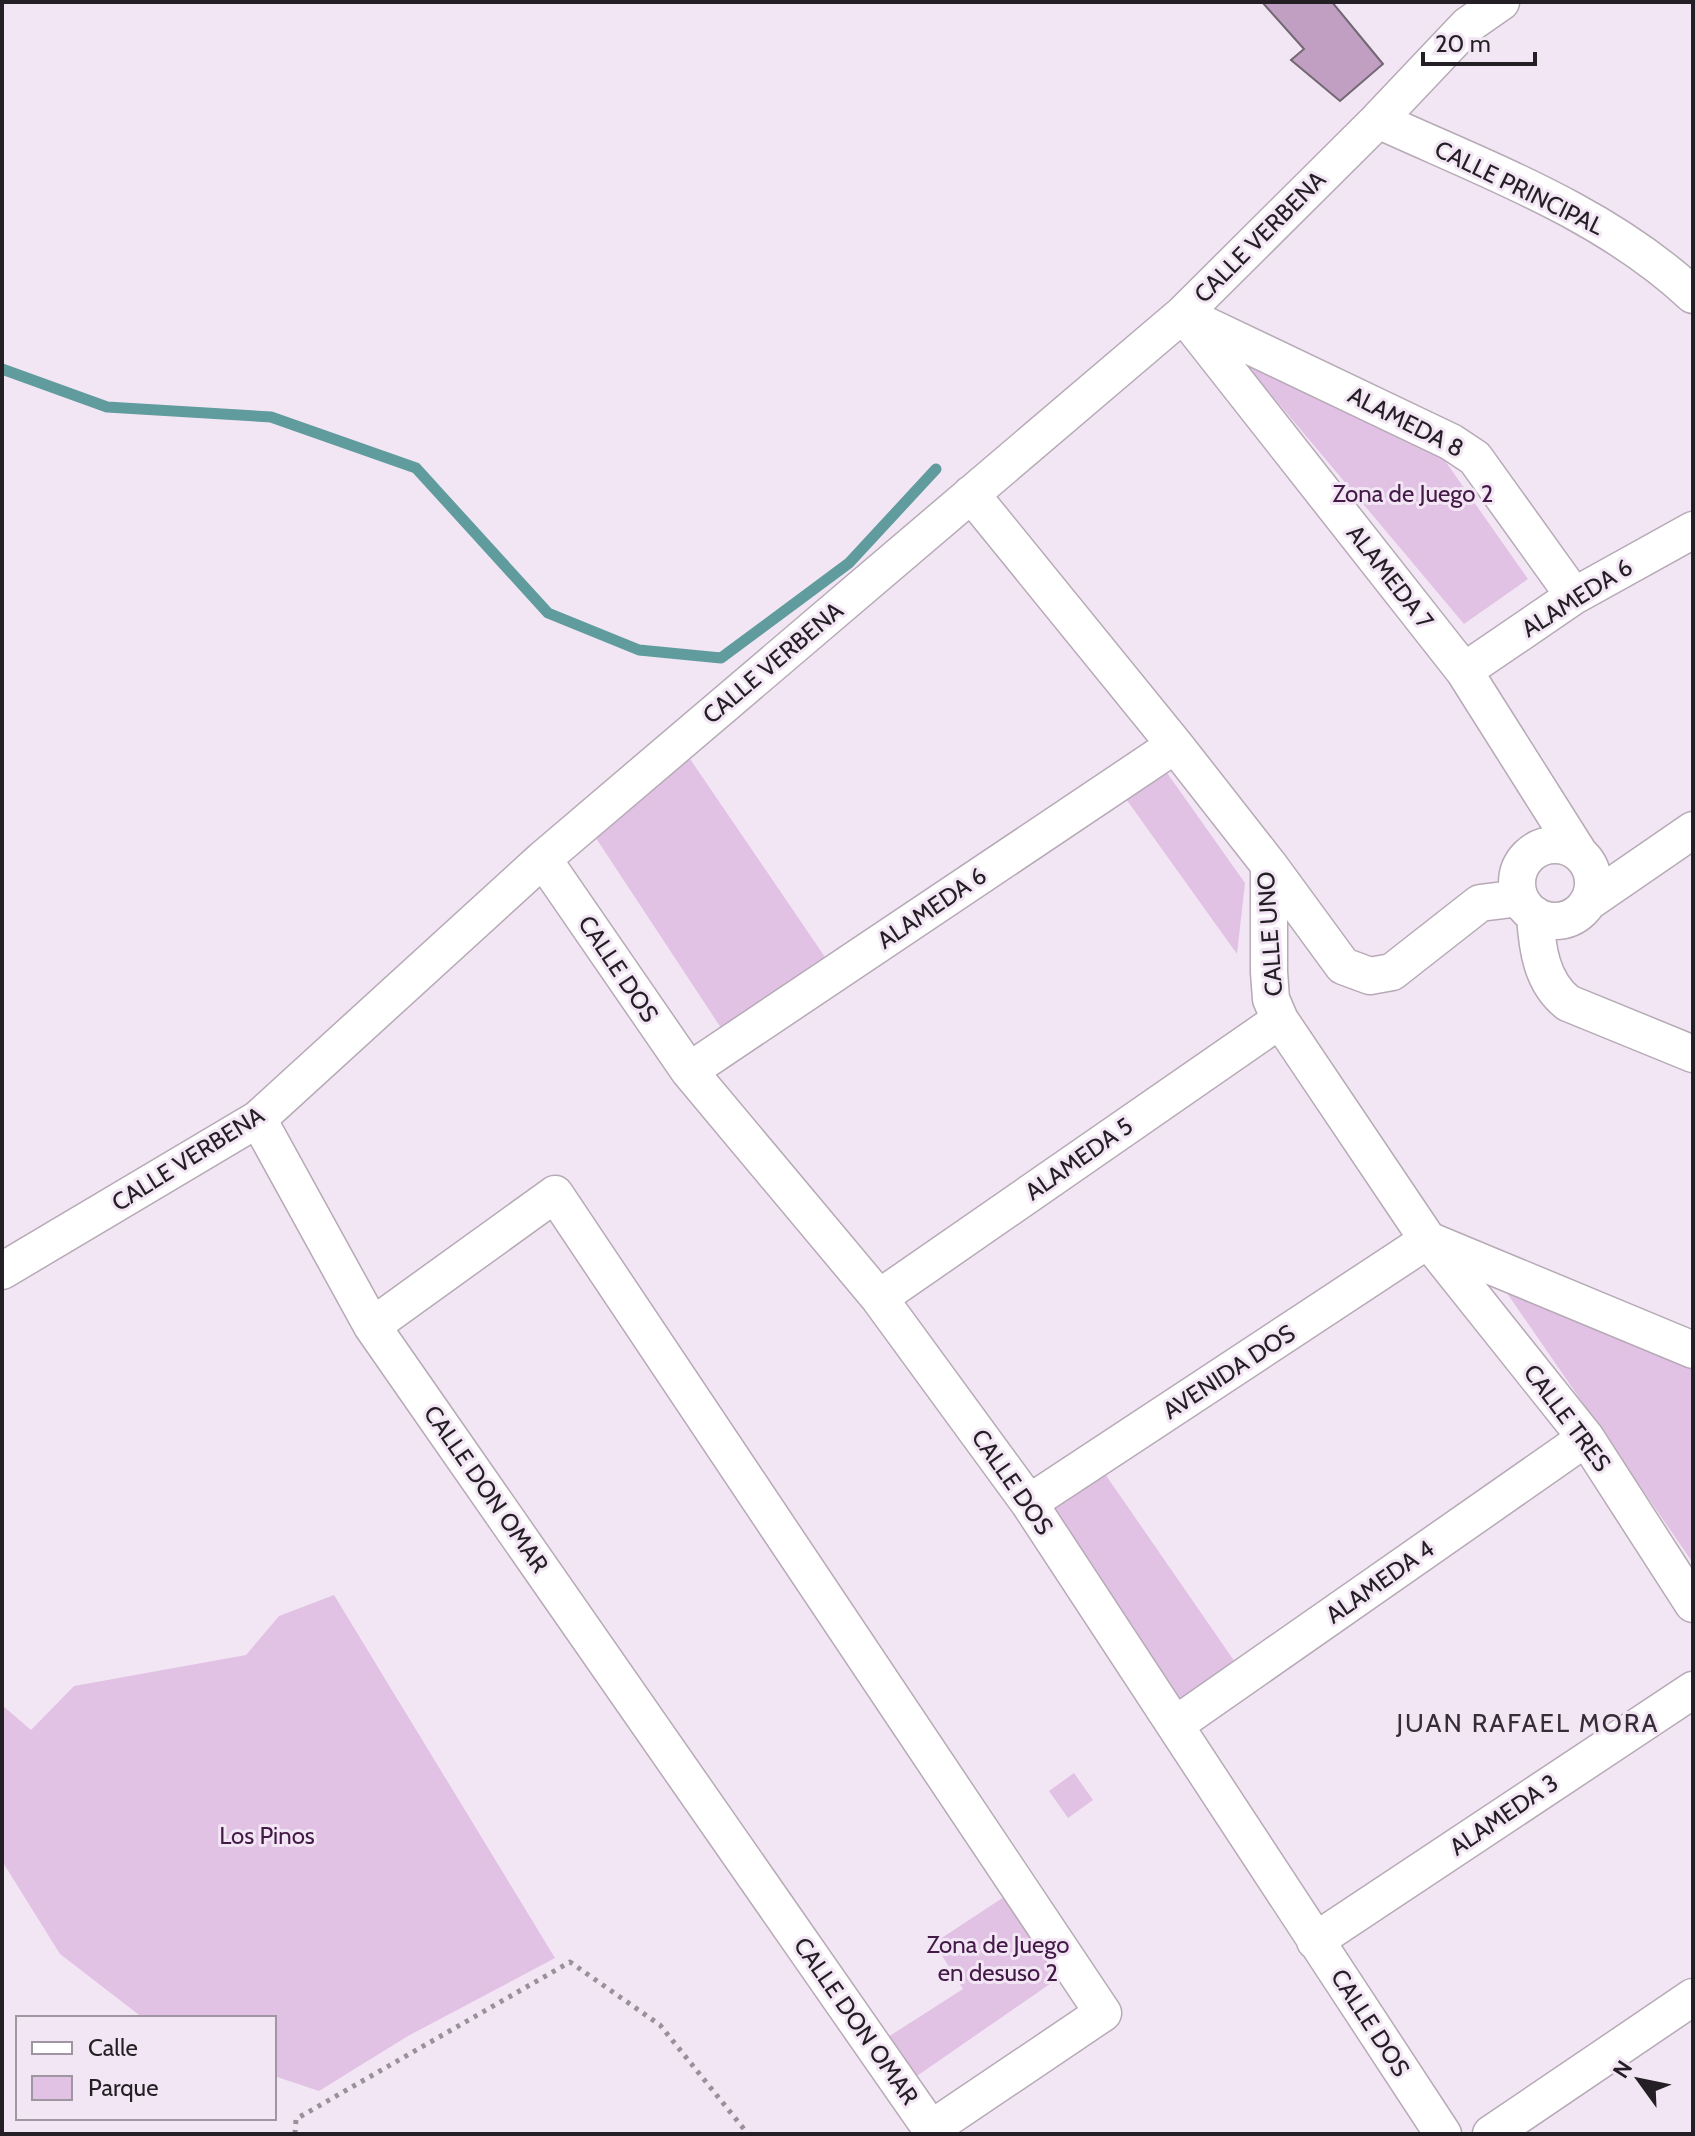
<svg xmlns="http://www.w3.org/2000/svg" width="1695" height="2136" viewBox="0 0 1695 2136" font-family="Cabin,sans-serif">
  <rect width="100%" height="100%" fill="#f3e6f4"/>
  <path fill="#e2c2e4" d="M1243 361 1441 455 1528 579 1464 624Z
    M686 753 829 963 725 1034 588 826Z
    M1165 770 1245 883 1237 954 1126 799Z
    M1489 1267 1693 1353V1563Z
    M1103 1471 1235 1662 1173 1704 1039 1513Z
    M334 1595 555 1958 408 2036 319 2091 274 2076V2018H143L60 1954 2 1861V1705L31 1730 74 1686 246 1655 279 1616Z
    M1074 1773 1093 1800 1068 1818 1049 1791Z
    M1013 1891 1060 1977 914 2078 888 2037 963 1989 934 1943Z"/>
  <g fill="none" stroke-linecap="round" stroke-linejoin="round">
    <path stroke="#609c9e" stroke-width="11" d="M2 369 107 407 271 417 416 468 548 613 639 650 721 658 849 563 936 469"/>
  </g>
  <path fill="#c09fc2" stroke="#726773" stroke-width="2" d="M1262 2H1332L1383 64 1340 101 1291 60 1304 49Z"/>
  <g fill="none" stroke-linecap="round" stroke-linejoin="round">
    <g stroke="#b6aab6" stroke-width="39">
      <path id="minor" d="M1378 120C1487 170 1604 212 1693 295
        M1183 314 1464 671 1579 853
        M1191 318 1451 442 1475 458 1574 596
        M971 494 1175 745 1269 865V972L1271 999 1280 1020 1428 1240 1586 1438 1693 1604
        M1464 671 1574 596 1693 530
        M1517 883a38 38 0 1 1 76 0a38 38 0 1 1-76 0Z
        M543 859 689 1071 879 1298 1029 1503 1443 2134
        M1269 865 1343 966 1370 976 1392 972 1480 903 1520 898
        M1587 903 1693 830
        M1535 915C1537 947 1541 982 1568 1003L1693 1054
        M689 1071 1175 745
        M258 1119 372 1326 931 2129 1103 2013 555 1194 372 1326
        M1433 1242 1693 1350
        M2 1271 258 1119 543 859 1183 314 1378 120 1468 25 1501 2
        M879 1298 1280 1020
        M1029 1503 1428 1240
        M1175 1725 1586 1438
        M1315 1941 1693 1690
        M1491 2134 1693 1997"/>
    </g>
    <path stroke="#99909a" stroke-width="5" stroke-dasharray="4 6" stroke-linecap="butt" d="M295 2134 296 2119 570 1962 660 2025 748 2134"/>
    <use href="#minor" stroke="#fff" stroke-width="36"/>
  </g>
  <g text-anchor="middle" stroke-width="6" stroke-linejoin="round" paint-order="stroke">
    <g font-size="24" fill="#231f24" stroke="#f3e6f4">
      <text transform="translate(1519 188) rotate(26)" y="8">CALLE PRINCIPAL</text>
      <text transform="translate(1260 237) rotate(-45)" y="8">CALLE VERBENA</text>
      <text transform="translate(1406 422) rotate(27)" y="8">ALAMEDA 8</text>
      <text transform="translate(1390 577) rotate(52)" y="8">ALAMEDA 7</text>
      <text transform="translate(1577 598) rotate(-32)" y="8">ALAMEDA 6</text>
      <text transform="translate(773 663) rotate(-40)" y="8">CALLE VERBENA</text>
      <text transform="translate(932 908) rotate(-34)" y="8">ALAMEDA 6</text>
      <text transform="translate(1270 934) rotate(-94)" y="8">CALLE UNO</text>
      <text transform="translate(618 969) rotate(56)" y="8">CALLE DOS</text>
      <text transform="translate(188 1159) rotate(-32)" y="8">CALLE VERBENA</text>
      <text transform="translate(1079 1159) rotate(-35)" y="8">ALAMEDA 5</text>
      <text transform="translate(1229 1372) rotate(-33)" y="8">AVENIDA DOS</text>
      <text transform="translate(1567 1418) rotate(53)" y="8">CALLE TRES</text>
      <text transform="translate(1012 1482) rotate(55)" y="8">CALLE DOS</text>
      <text transform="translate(486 1489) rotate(55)" y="8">CALLE DON OMAR</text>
      <text transform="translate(1380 1582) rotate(-35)" y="8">ALAMEDA 4</text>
      <text transform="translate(1504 1815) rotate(-34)" y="8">ALAMEDA 3</text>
      <text transform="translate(856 2021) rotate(55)" y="8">CALLE DON OMAR</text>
      <text transform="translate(1370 2023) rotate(57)" y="8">CALLE DOS</text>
    </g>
    <g font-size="24" fill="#431947" stroke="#f3e6f4">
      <text x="1413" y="502">Zona de Juego 2</text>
      <text x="267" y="1844">Los Pinos</text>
      <text x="998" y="1953">Zona de Juego<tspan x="998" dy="28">en desuso 2</tspan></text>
    </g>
    <g font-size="26" letter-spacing="2" fill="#362d37" stroke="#f3e6f4">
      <text x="1528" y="1732">JUAN RAFAEL MORA</text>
    </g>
  </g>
  <rect width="1695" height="2136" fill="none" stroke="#231f24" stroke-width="8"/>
  <rect x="16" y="2016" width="260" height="104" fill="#f3e6f4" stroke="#a096a1" stroke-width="2"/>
  <rect x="32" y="2042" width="40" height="12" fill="#ffffff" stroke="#a096a1" stroke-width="2"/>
  <text x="88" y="2056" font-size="24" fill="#231f24">Calle</text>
  <rect x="32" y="2076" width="40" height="24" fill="#e2c2e4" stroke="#a096a1" stroke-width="2"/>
  <text x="88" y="2096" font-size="24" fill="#231f24">Parque</text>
  <g transform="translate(1639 2080) rotate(303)" stroke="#f3e6f4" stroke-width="6" paint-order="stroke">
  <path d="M0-6L14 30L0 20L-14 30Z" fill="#231f24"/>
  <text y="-12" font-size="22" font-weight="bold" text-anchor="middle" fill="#231f24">N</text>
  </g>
  <path d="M1423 52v12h112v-12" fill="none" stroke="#231f24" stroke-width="4"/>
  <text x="1435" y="52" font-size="24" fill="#231f24" stroke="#f3e6f4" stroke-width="6" paint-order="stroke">20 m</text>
</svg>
